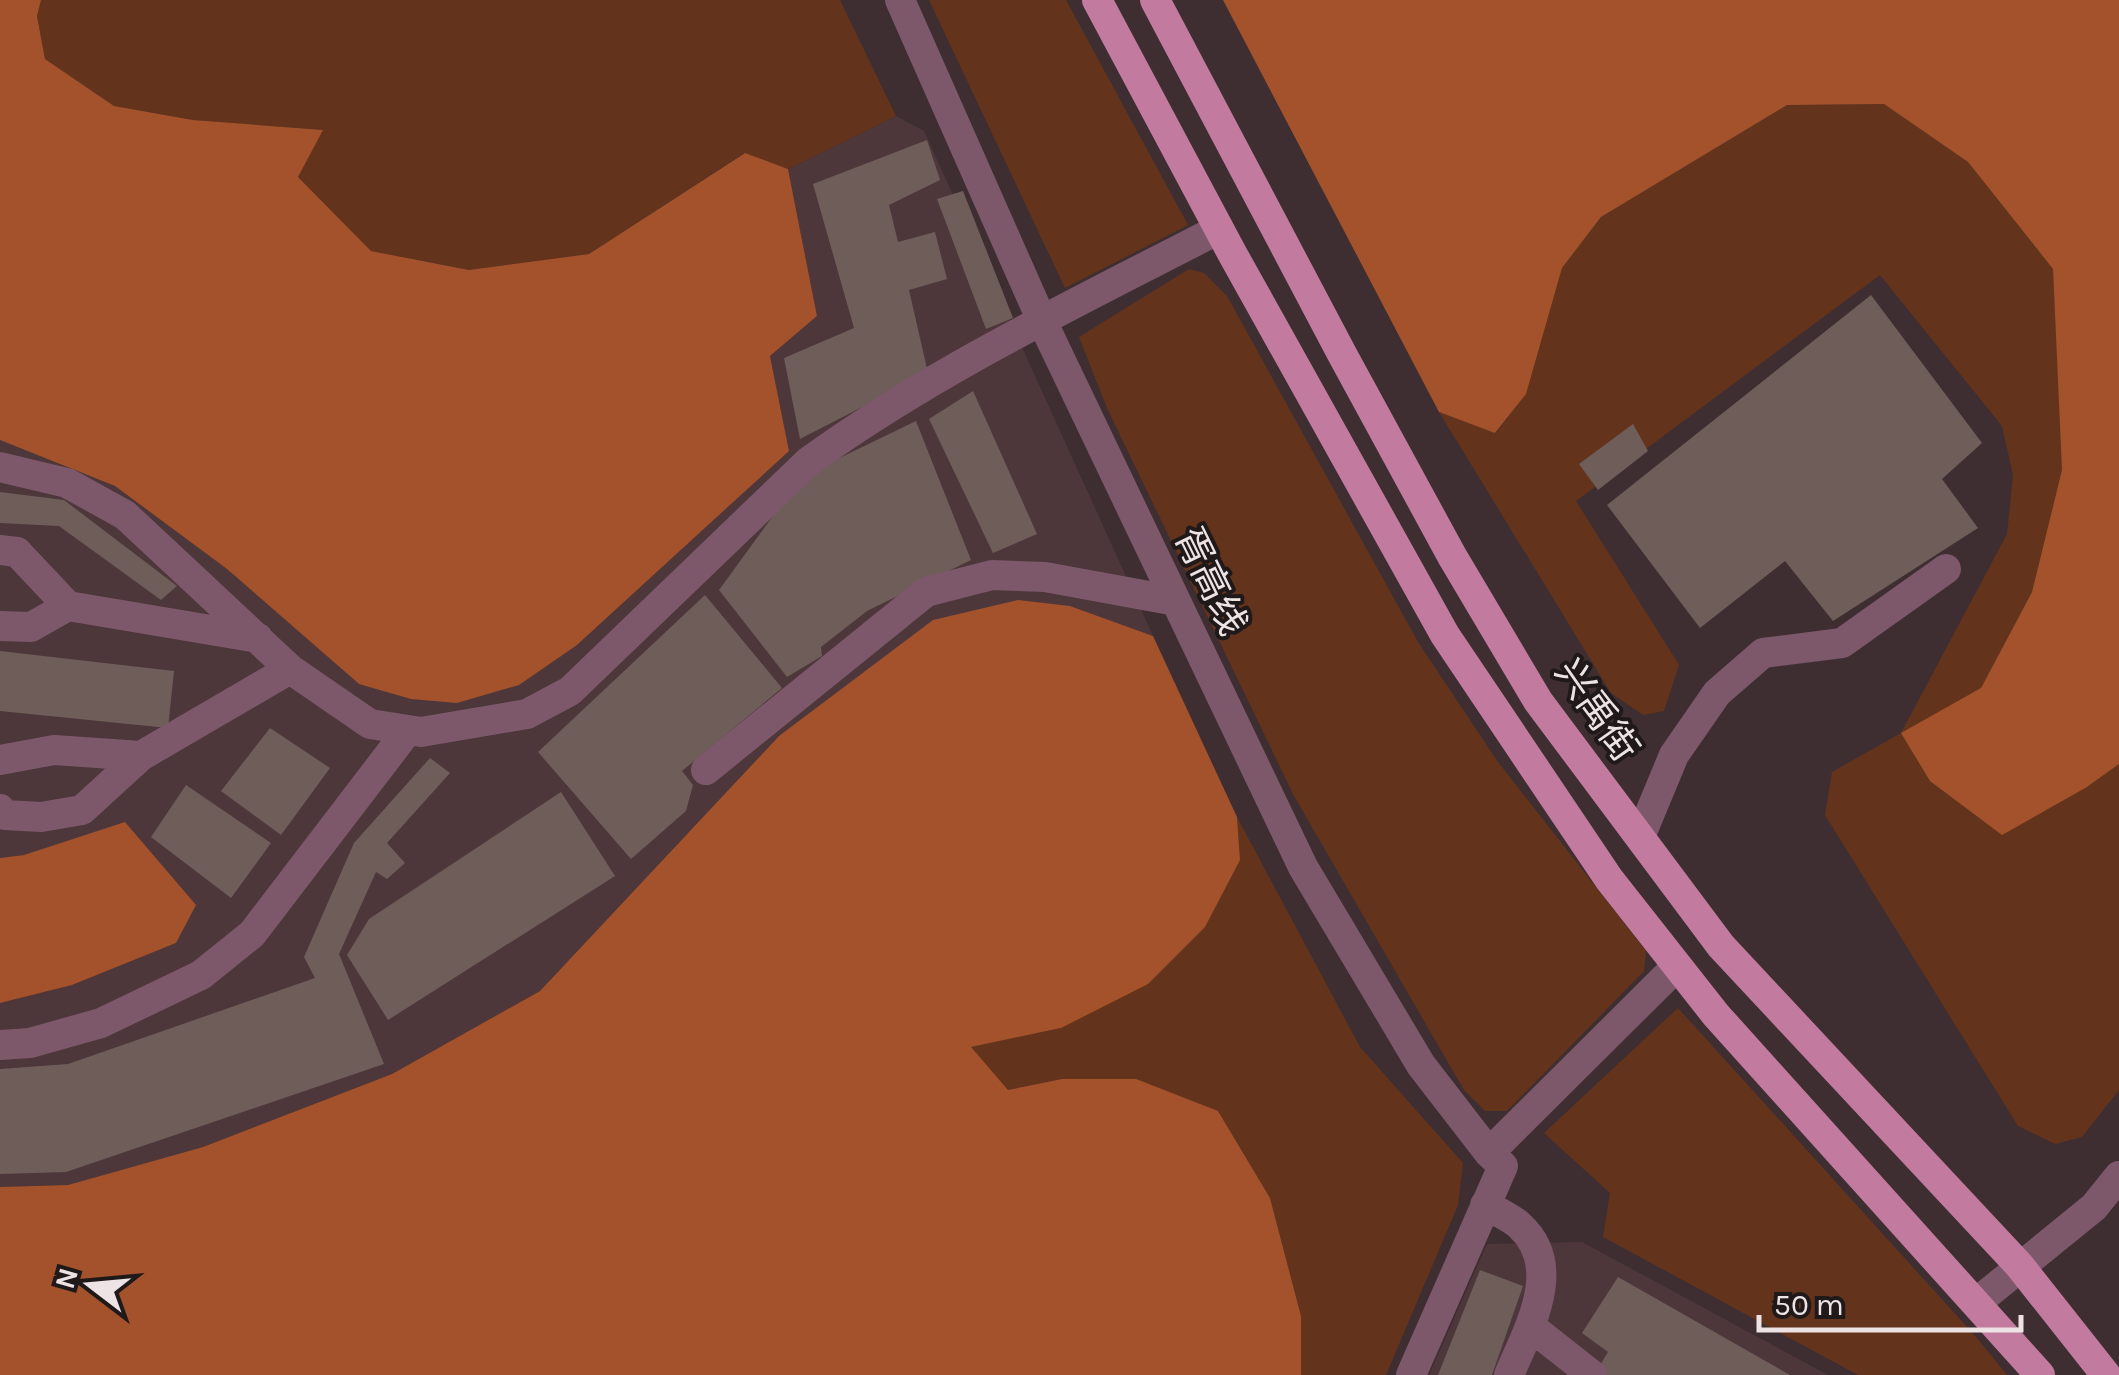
<svg xmlns="http://www.w3.org/2000/svg" width="2119" height="1375" viewBox="0 0 2119 1375" font-family="Karla,'Noto Sans SC',sans-serif">
  <rect width="100%" height="100%" fill="#3f2e31"/>
  <path fill="#4d373a" d="M896 116 924 131 1153 636 1070 606 779 736 540 991 392 1074 203 1147 68 1185 0 1187V1003L72 985 176 943 24 855 0 858V440L115 486 227 569 359 684 577 645 789 451 770 356 817 316 788 169Z
    M1582 1242 1828 1375H1429L1487 1244Z"/>
  <path fill="#64331c" d="M41 0H840L896 116 788 169 744 153 589 254 469 270 371 251 298 177 322 130 193 120 114 106 45 59 37 15Z
    M929 0H1066L1188 225 1065 288Z
    M1884 104 1968 162 2053 269 2063 470 2032 592 1981 688 2087 787 2119 764V1090L2082 1137 2055 1144 2018 1126 1825 815 1832 772 1901 733 2007 534 2013 475 2002 426 1880 275 1576 501 1679 665 1664 711 1643 715 1611 693 1439 412 1496 433 1526 393 1562 268 1601 217 1787 105Z
    M1189 269 1204 273 1227 296 1418 642 1498 762 1646 951 1644 971 1507 1111H1485L1464 1090 1294 796 1107 408 1079 337Z
    M1237 817 1360 1047 1463 1163 1458 1205 1386 1375H1301V1316L1270 1198 1218 1111 1062 1079 1008 1090 970 1047 1061 1028 1240 860Z
    M1678 1008 1977 1338 2007 1375H1858L1603 1237 1610 1193 1544 1133Z"/>
  <path fill="#a3522b" d="M0 0H41L37 16 45 59 114 106 193 120 323 130 298 177 371 251 469 270 589 254 745 153 788 169 817 316 770 356 789 451 577 645 519 685 457 703 411 699 359 684 227 569 115 486 0 440Z
    M1223 0H2119V764L2087 787 2002 835 1930 781 1901 733 1981 688 2032 592 2062 470 2053 269 1968 162 1884 104 1787 105 1601 217 1562 268 1526 394 1495 433 1439 412Z
    M1018 600 1070 606 1153 636 1237 817 1240 860 1205 927 1148 984 1061 1028 971 1047 1008 1090 1062 1079H1136L1218 1111 1270 1198 1301 1316V1375H0V1187L68 1185 203 1147 392 1074 540 991 779 736 933 620Z
    M125 822 196 905 176 943 72 985 0 1003V858L24 855Z"/>
  <path fill="#6f5d5a" d="M927 140 940 180 889 205 898 242 935 232 947 279 909 290 928 373 800 439 784 358 854 328 813 184Z
    M963 191 1013 318 986 329 937 199Z
    M1871 295 1982 443 1942 479 1978 528 1833 621 1785 561 1700 628 1607 505Z
    M973 391 1037 534 993 553 929 419Z
    M916 421 971 560 867 611 821 647 822 656 787 677 719 590 781 505 825 465Z
    M1633 424 1648 451 1598 490 1579 464Z
    M0 492 64 500 177 586 161 600 59 526 0 523Z
    M705 595 782 688 682 771 693 785 686 811 631 859 538 752Z
    M0 651 174 671 168 728 0 711Z
    M270 728 330 768 281 835 221 791Z
    M430 758 450 773 387 843 405 863 387 879 376 872 339 954 384 1064 66 1172 0 1174V1069L68 1064 315 978 304 957 354 843Z
    M186 785 271 843 231 898 151 837Z
    M561 792 615 876 388 1020 347 955 369 919Z
    M1480 1270 1523 1286 1492 1375H1438Z
    M1618 1277 1790 1375H1594L1608 1352 1582 1333Z"/>
  <g fill="none" stroke-linecap="round" stroke-linejoin="round">
    <path stroke="#7d586a" stroke-width="30" d="M900 0 1042 321 1303 867 1421 1065 1489 1153 1503 1166 1411 1375
      M0 467 67 483 125 515 290 669 370 724 421 732 527 714 570 691 808 462C935 370 1080 301 1219 229
      M0 550 17 552 68 606
      M0 626 31 627 68 606 258 638
      M0 760 54 750 141 756
      M706 770 926 592 992 575 1045 577 1176 601
      M0 809 5 815 41 817 82 810 141 756 290 669
      M1640 837 1674 755 1717 693 1763 653 1842 643 1946 569
      M0 1045 30 1043 101 1023 201 975 252 934 408 730
      M1489 1153 1677 966
      M1485 1205C1496 1211 1511 1217 1520 1226 1565 1267 1528 1330 1509 1375
      M1976 1303 2094 1207 2119 1176
      M1530 1326 1592 1375"/>
    <path stroke="#c37a9f" stroke-width="30" d="M1097 0 1233 255 1445 635 1609 879 1716 1015 2040 1375
      M1155 0 1342 354 1452 556 1538 701 1721 946 2019 1265 2106 1375"/>
  </g>
  <g text-anchor="middle" stroke-width="8" stroke-linejoin="round" paint-order="stroke">
    <g font-size="38" fill="#ede3e4" stroke="#20191a">
      <text transform="translate(1211 581) rotate(64)" y="13">胥高线</text>
      <text transform="translate(1597 710) rotate(55)" y="13">兴禹街</text>
    </g>
  </g>
  <g transform="translate(90 1285) rotate(286)" stroke="#20191a" stroke-width="8" paint-order="stroke">
  <path d="M0-8L18 38L0 25L-18 38Z" fill="#ede3e4"/>
  <text y="-15" font-size="28" font-weight="bold" text-anchor="middle" fill="#ede3e4">N</text>
  </g>
  <path d="M1759 1315v15h262v-15" fill="none" stroke="#ede3e4" stroke-width="5"/>
  <text x="1774" y="1315" font-size="30" fill="#ede3e4" stroke="#20191a" stroke-width="8" paint-order="stroke">50 m</text>
</svg>
